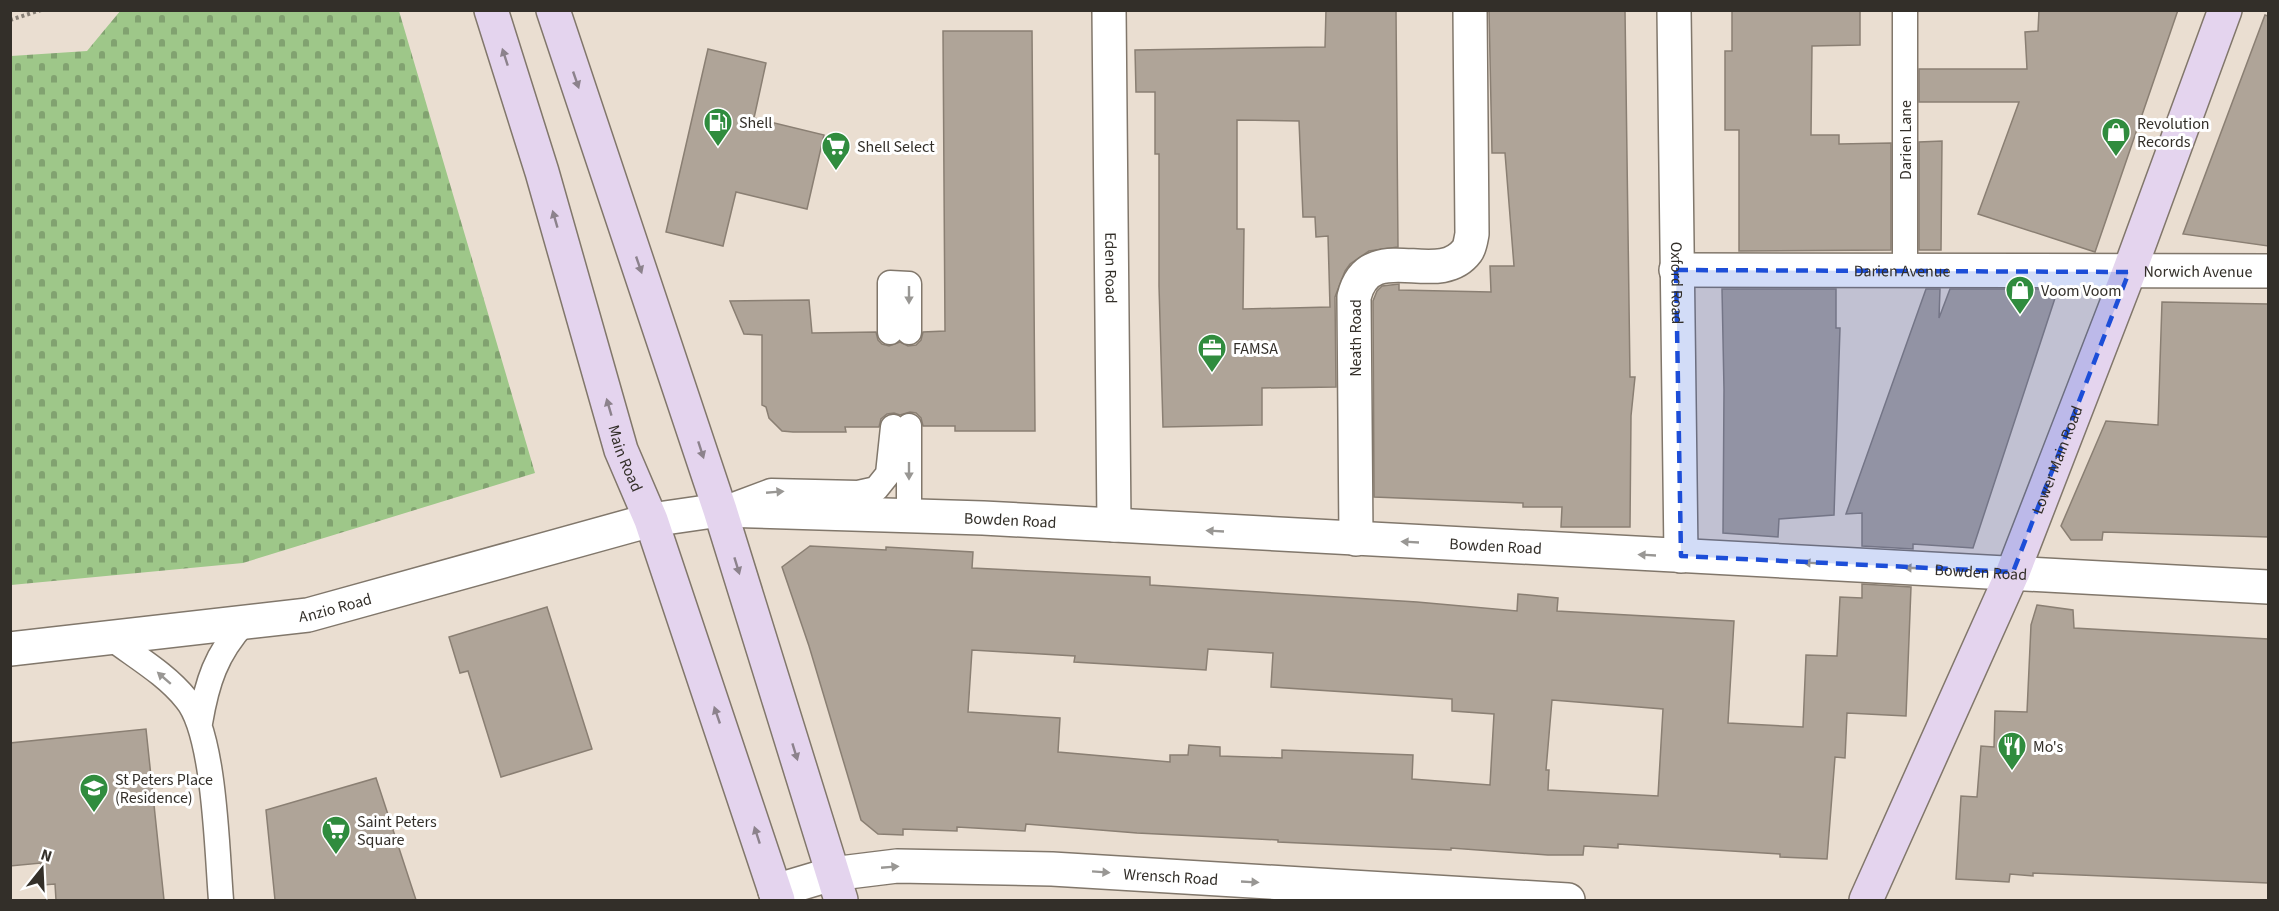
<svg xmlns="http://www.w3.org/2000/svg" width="2279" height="911" viewBox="0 0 2279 911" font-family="'Source Sans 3',sans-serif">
  <defs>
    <pattern id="cemetery-stones" width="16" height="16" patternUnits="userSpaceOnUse" patternTransform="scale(1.5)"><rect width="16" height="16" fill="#9ec789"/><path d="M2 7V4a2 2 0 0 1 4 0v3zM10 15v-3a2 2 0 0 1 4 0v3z" fill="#81a270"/></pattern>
  </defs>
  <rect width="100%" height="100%" fill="#eaded1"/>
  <path fill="url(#cemetery-stones)" d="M121 10 399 11 535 473 243 563 11 585V56L87 51Z"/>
  <path fill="#afa498" stroke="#8a7f73" stroke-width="1.5" fill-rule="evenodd" d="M1326 10H1396L1398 247 1369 251 1350 264 1345 271 1335 297 1336 387 1262 388V425L1163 427 1159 286V154H1155V92H1136L1135 50 1325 47ZM1237 120 1299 121 1303 217H1315L1316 237 1328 236 1330 307 1243 309 1244 229H1237Z
    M1489 10H1625L1630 377H1635L1631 416 1630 527H1561L1562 507H1523V503L1374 497 1373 301 1377 291 1382 286 1399 284V290L1491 292 1490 266H1514L1505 153H1492Z
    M1732 10H1860V45L1812 46 1811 135H1839V144L1891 143V250L1739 251V130H1725V51H1732Z
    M2039 10H2178L2095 252 1978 214 2019 102H1919V69H2027L2025 32 2038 31Z
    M2265 15 2268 16V246L2183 234Z
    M943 31H1032L1035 431H955V426H923L921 418 916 413 910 412 900 415 894 413 887 414 881 419 879 427H845L846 432H793L782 431 769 418 766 407 762 405V335L744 334 730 301 809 300 812 333 876 332 878 340 882 344 889 346 900 342 908 346 916 345 921 340 923 332 945 331Z
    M708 49 766 63 754 118 824 135 807 209 736 192 723 246 666 232Z
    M1942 141 1941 250H1919V142Z
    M1722 289H1836V328H1840L1834 515 1779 519 1778 537 1723 533 1724 390Z
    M1926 289H1940L1939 318 1950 289H2058L1973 548 1913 544V549L1862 546V513L1846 514Z
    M2162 302 2268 304V537L2103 532 2102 540H2071L2061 526 2106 421 2158 425Z
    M810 546 886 550V547L973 552 972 568 1150 577V585L1417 602 1517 611 1518 594 1558 598 1557 611 1734 621 1728 723 1803 727 1806 655 1837 656 1840 597 1862 598V584L1911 587 1906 716 1847 713 1845 758 1835 757 1827 859 1780 857V854L1618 844V848L1584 846 1583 855H1548L1451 848V850L1278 842V840L1137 833 1026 824 1025 831 957 827V831L903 829V835L878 834 861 820 809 646 782 567ZM1208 649 1273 653 1271 687 1452 699V711L1494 714 1490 785 1412 779 1413 755 1282 750V758L1220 756V747L1189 745 1188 755H1170V762L1058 752 1060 718 968 712 972 650 1075 656 1074 662 1206 670ZM1552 700 1663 709 1658 796 1548 790 1549 770H1546Z
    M2037 605 2073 610 2074 628 2268 639V883L2033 873V876L2010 874 2009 882 1956 879 1961 796 1977 797 1981 746 1994 747 1995 711 2027 712 2031 625Z
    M547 607 592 749 501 777 468 671 460 673 449 637Z
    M146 729 164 900H56L55 884 43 885 41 863 10 866V743Z
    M376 778 416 900H275L266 810Z"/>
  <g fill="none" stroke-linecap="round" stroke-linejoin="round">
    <g stroke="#81776b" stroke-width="27">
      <path id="lane" d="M1905 10V270
        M890 332V283L909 284V332
        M731 506 771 491 858 493 876 489 888 474 893 427
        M909 516V426
        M111 638C136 657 166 674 186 699 215 733 217 853 221 900
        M200 723C207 682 216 654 244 623"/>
    </g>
    <g stroke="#81776b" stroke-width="36">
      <g id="street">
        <path id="s1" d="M1109 10 1114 525"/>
        <path id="s2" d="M1674 10 1681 556"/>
        <path id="s3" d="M1676 270 2268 271"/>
        <path d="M1356 539 1354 297C1369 235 1438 290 1467 251 1470 247 1471 239 1472 234L1470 10"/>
        <path id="s4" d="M10 649 308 615 651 520 720 510 983 518 2268 587"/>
        <path id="s5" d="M775 891 832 874 897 866 1052 869 1568 900"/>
      </g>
    </g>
    <g stroke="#81776b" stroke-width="36">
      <g id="secondary">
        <path id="s6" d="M491 10 542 172 621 450 651 520 778 900"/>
        <path d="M553 10 720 510 841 900"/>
        <path id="s7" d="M1866 900 2013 572 2129 272 2225 10"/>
      </g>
    </g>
    <path stroke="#888077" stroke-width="4" stroke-dasharray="3 3" stroke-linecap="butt" d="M10 20 41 10"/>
    <use href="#lane" stroke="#fff" stroke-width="24"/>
    <use href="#street" stroke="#fff" stroke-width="33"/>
    <use href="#secondary" stroke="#e4d4ee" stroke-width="33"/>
  </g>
  <defs><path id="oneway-solid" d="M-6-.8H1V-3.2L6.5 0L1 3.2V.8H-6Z" transform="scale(1.5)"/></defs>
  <g fill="#8c828c">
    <use href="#oneway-solid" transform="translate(505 57) rotate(-108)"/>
    <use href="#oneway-solid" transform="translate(576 80) rotate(71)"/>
    <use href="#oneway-solid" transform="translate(555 219) rotate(-106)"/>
    <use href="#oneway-solid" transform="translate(639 265) rotate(71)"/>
    <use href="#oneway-solid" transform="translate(609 407) rotate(-106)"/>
    <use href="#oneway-solid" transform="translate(701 450) rotate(72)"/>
    <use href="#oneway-solid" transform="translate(737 566) rotate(73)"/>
    <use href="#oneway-solid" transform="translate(717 715) rotate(-109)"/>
    <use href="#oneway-solid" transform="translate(795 752) rotate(73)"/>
    <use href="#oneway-solid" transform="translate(757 835) rotate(-108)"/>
  </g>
  <g fill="#999794">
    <use href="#oneway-solid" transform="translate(909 295) rotate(90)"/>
    <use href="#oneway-solid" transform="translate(909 471) rotate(90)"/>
    <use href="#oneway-solid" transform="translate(775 492) rotate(-5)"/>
    <use href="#oneway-solid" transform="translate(1215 531) rotate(-177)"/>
    <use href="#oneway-solid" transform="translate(1410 542) rotate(-177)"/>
    <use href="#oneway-solid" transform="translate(1647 555) rotate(-177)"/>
    <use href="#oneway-solid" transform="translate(1812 563) rotate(-177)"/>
    <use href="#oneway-solid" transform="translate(1913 568) rotate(-178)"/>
    <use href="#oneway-solid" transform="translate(164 678) rotate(-139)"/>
    <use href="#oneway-solid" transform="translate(890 867) rotate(-5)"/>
    <use href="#oneway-solid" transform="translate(1101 872) rotate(4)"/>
    <use href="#oneway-solid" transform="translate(1250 882) rotate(3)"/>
  </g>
  <path fill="#1d4ed8" fill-opacity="0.2" stroke="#1d4ed8" stroke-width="4.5" stroke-dasharray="12 8" stroke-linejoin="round" d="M1676 270 2129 272 2013 572 1681 556Z"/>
  <defs>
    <g id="fuel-pin" transform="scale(1.5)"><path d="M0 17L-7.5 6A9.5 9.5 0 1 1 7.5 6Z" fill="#308c3e" stroke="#fff"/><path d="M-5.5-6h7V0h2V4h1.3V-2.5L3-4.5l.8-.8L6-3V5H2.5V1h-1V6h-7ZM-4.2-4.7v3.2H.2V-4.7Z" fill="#fff"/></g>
    <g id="shop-pin" transform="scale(1.5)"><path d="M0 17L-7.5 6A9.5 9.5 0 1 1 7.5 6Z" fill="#308c3e" stroke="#fff"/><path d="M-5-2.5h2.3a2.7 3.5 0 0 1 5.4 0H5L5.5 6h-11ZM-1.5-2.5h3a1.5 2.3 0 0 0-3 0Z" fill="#fff"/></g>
    <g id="supermarket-pin" transform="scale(1.5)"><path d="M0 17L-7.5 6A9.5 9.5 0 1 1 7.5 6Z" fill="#308c3e" stroke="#fff"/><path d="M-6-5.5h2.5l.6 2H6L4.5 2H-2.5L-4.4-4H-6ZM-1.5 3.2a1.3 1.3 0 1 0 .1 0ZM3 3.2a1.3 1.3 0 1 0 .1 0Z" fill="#fff"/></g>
    <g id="office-pin" transform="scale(1.5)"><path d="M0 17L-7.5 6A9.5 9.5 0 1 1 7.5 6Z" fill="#308c3e" stroke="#fff"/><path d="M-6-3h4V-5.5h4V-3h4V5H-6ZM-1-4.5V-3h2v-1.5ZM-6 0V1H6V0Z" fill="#fff"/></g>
    <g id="restaurant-pin" transform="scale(1.5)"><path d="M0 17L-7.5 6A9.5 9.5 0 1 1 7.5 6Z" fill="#308c3e" stroke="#fff"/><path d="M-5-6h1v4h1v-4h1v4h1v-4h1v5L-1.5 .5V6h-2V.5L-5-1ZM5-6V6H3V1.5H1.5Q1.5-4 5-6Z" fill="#fff"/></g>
    <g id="university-pin" transform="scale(1.5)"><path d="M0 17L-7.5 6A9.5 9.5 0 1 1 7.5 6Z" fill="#308c3e" stroke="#fff"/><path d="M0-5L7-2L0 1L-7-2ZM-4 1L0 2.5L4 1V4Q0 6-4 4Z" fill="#fff"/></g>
  </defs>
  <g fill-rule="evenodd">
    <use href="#fuel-pin" x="718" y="122"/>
    <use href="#shop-pin" x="2116" y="132"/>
    <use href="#supermarket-pin" x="836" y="146"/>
    <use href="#shop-pin" x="2020" y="290"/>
    <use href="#office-pin" x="1212" y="348"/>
    <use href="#restaurant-pin" x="2012" y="746"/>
    <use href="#university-pin" x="94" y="788"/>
    <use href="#supermarket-pin" x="336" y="830"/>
  </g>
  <g text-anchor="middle" stroke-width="6" stroke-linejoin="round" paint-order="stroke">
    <g font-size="16" fill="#332f29" stroke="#fff" text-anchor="start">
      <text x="739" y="128">Shell</text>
      <text x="2137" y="129">Revolution<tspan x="2137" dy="18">Records</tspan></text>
      <text x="857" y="152">Shell Select</text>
      <text x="2041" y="296">Voom Voom</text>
      <text x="1233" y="354">FAMSA</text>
      <text x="2033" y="752">Mo's</text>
      <text x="115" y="785">St Peters Place<tspan x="115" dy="18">(Residence)</tspan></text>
      <text x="357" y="827">Saint Peters<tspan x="357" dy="18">Square</tspan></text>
    </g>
    <g font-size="16" fill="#332f29" stroke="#fff">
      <text transform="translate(1905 140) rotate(-90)" y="6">Darien Lane</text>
      <text dy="6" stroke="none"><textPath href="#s1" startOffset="258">Eden Road</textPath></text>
      <text dy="6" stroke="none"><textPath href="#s3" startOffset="226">Darien Avenue</textPath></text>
      <text dy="6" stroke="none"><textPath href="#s3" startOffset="522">Norwich Avenue</textPath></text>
      <text dy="6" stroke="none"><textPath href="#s2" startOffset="273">Oxford Road</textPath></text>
      <text transform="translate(1355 338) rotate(-90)" y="6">Neath Road</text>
      <text dy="6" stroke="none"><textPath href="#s6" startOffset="468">Main Road</textPath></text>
      <text dy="6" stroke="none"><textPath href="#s7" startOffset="480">Lower Main Road</textPath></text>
      <text dy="6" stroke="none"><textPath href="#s4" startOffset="1016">Bowden Road</textPath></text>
      <text dy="6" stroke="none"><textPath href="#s4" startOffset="1502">Bowden Road</textPath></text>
      <text dy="6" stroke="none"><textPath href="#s4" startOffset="1988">Bowden Road</textPath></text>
      <text dy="6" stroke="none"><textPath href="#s4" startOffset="328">Anzio Road</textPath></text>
      <text dy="6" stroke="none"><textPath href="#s5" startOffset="399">Wrensch Road</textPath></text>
    </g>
  </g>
  <rect width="2279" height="911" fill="none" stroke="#332f29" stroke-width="24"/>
  <g transform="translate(42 869) rotate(18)" stroke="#ffffff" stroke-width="4.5" paint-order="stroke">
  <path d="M0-4.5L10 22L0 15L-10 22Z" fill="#332f29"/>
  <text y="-9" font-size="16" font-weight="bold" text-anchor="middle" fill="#332f29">N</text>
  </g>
</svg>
